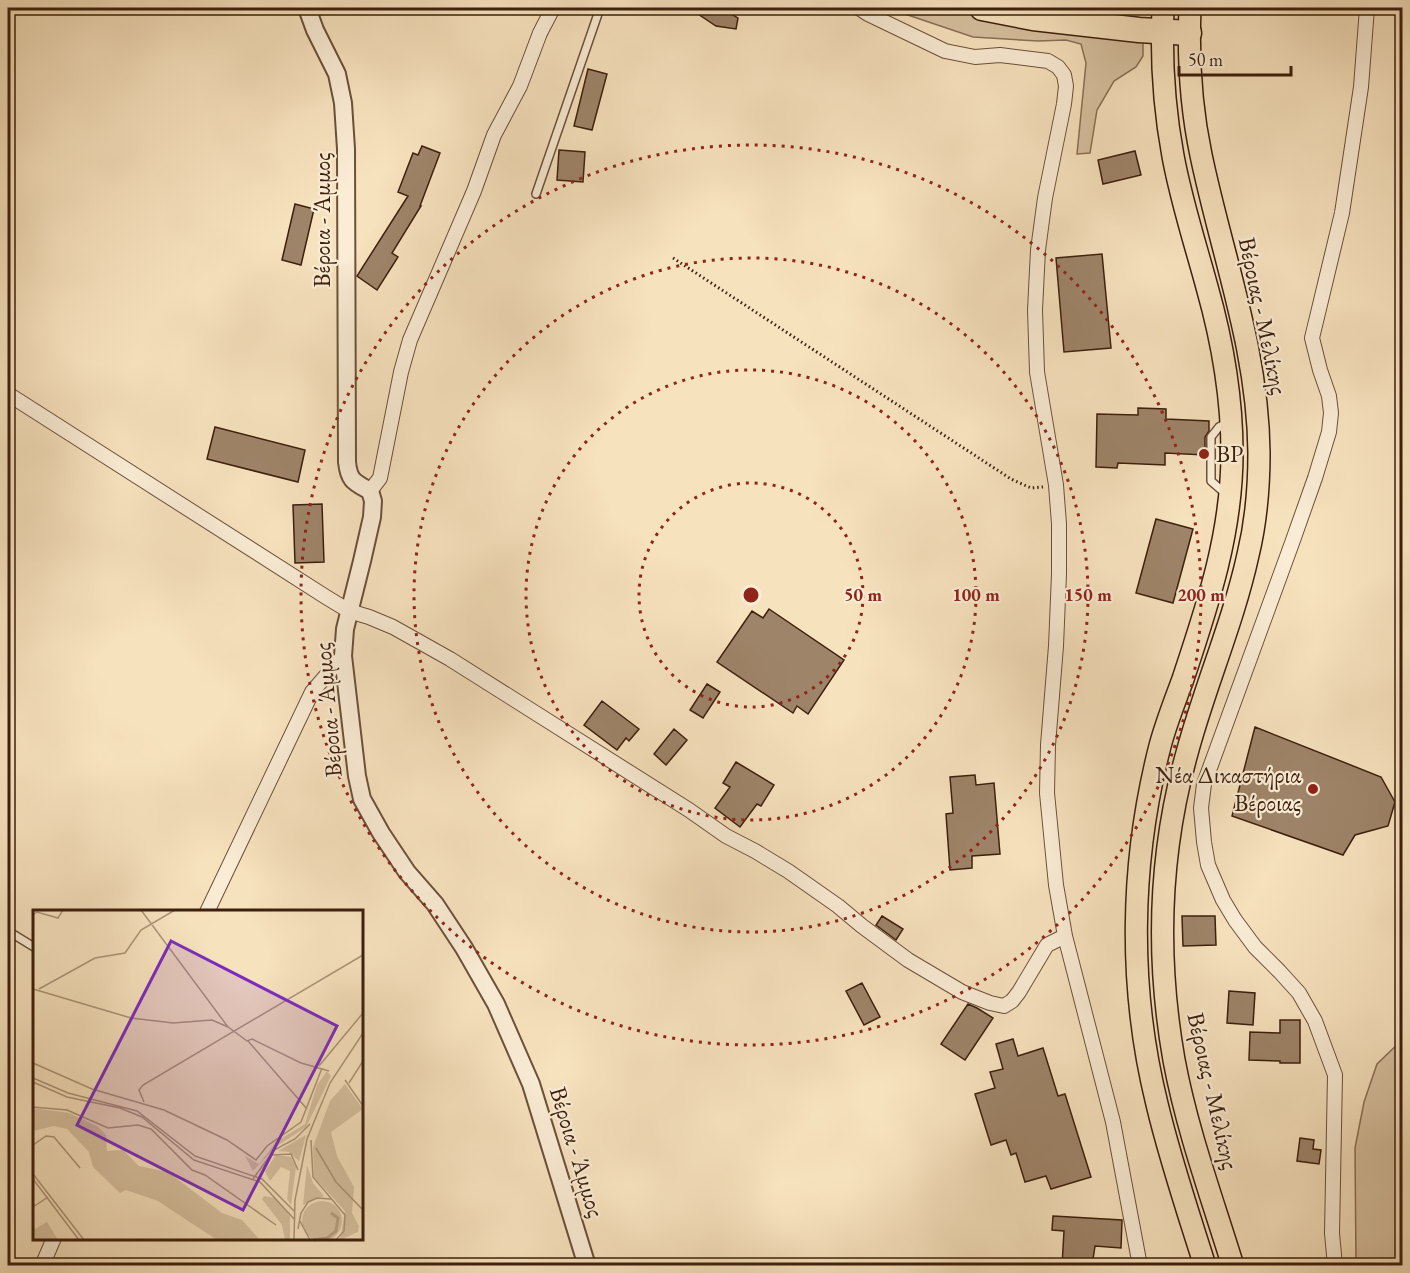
<svg xmlns="http://www.w3.org/2000/svg" width="1410" height="1273" viewBox="0 0 1410 1273" font-family="'EB Garamond',serif">
  <rect width="100%" height="100%" fill="#f7e2be"/>
  <filter id="stains"><feTurbulence type="fractalNoise" baseFrequency=".00333" numOctaves="4"/><feColorMatrix values="0 0 0 0 .2 0 0 0 0 .09 0 0 0 0 .02 0 0 0 .5 -.17"/></filter>
  <radialGradient id="worn" r=".72"><stop offset=".6" stop-color="#630" stop-opacity="0"/><stop offset="1" stop-color="#630" stop-opacity=".3"/></radialGradient>
  <path fill="#d7c1a0" stroke="#8a7056" stroke-width="1.5" d="M891 8H956L967 12 1025 24 1143 40V56L1136 67 1114 81 1097 110 1090 153 1077 154 1086 63 1081 44 1066 40 1038 41 973 37 896 11Z
    M1402 1040V1265H1356L1355 1148 1364 1102 1377 1064Z"/>
  <path fill="#9e8469" stroke="#3d1f0d" stroke-width="1.5" d="M689 8H722L738 18 736 29 716 26Z
    M588 69 607 74 592 130 574 126Z
    M422 146 440 153 420 206H421L392 253 398 257 377 290 357 276 408 196 398 192 413 153 418 155Z
    M559 150 585 152 583 182 557 180Z
    M1135 151 1141 175 1103 184 1098 160Z
    M295 204 314 209 301 265 282 260Z
    M1102 254 1111 348 1064 352 1056 258Z
    M1138 408 1166 409V419L1209 421V431L1205 437V455L1165 453V465L1118 463 1117 468 1096 467 1097 414 1138 415Z
    M215 427 305 450 298 482 207 459Z
    M322 504 324 562 295 563 293 505Z
    M1156 519 1193 529 1173 603 1136 593Z
    M769 609 844 660 808 714 797 706 793 713 717 662 752 611 763 618Z
    M707 684 720 692 703 718 690 710Z
    M602 701 639 729 629 741 626 738 617 750 584 725Z
    M1255 727 1381 777 1395 802 1388 826 1355 835 1343 855 1232 816Z
    M674 729 687 740 666 765 654 754Z
    M736 762 774 785 761 806 757 804 740 827 715 808 730 787 723 783Z
    M975 775 976 785 994 783 1000 854 972 856V868L950 870 946 814 953 813 950 777Z
    M882 916 903 929 896 940 876 925Z
    M1182 916H1215L1216 945 1183 946Z
    M862 983 880 1017 864 1025 846 991Z
    M1229 991 1255 993 1253 1025 1227 1023Z
    M968 1004 977 1008 993 1018 965 1060 941 1044Z
    M1280 1020H1300V1063H1280V1061L1249 1060 1250 1032 1280 1033Z
    M1013 1039 1018 1056 1043 1048 1058 1096 1065 1094 1091 1177 1051 1189 1046 1176 1025 1182 1016 1153 1011 1155 1006 1140 991 1145 975 1094 995 1088 990 1072 1003 1069 996 1044Z
    M1300 1138 1314 1140 1313 1149 1321 1150 1319 1164 1297 1161Z
    M1053 1216 1122 1220 1121 1248 1095 1246 1092 1266H1062L1064 1231 1052 1230Z"/>
  <g fill="none" stroke-linecap="round" stroke-linejoin="round">
    <g stroke="#6c5039" stroke-width="10">
      <path id="service" d="M536 194 600 8
        M1226 494 1211 481V437L1219 427 1229 422
        M8 931 34 947"/>
    </g>
    <g stroke="#6c5039" stroke-width="16">
      <path id="minor" d="M859 8 868 14 945 51 975 57 1000 55 1048 61 1058 67 1064 75 1066 86 1064 104 1045 198 1038 250 1035 310 1037 372 1056 485 1059 524V574L1056 646 1048 745 1047 793 1056 885 1065 936 1113 1122 1140 1266
        M8 394 326 597 349 611 369 617 393 627 450 659 689 810 726 836 755 851 788 871 838 906 862 926 908 960 962 992 990 1003 1004 1006 1012 1001 1019 992 1047 945 1065 936
        M370 491 380 478 401 372 410 340 474 191 494 135 520 86 540 33 553 8
        M207 912 312 692 343 656
        M42 1266 54 1238
        M1335 1266 1332 1233 1335 1075 1315 1021 1299 993 1280 972 1255 947 1235 920 1223 900 1208 865 1204 842 1201 808 1204 784 1292 543 1315 478 1329 432 1331 413 1329 396 1320 370 1312 338 1342 213 1361 87 1367 8"/>
    </g>
    <g stroke="#6c5039" stroke-width="20">
      <path id="tertiary" d="M307 8 315 30 337 74 343 103 346 149 347 462C349 481 354 482 370 491L373 501 372 517 362 561 345 629 343 656 357 776 362 799 381 833 407 872 435 904 464 948 496 1004 531 1084 587 1266"/>
    </g>
    <g stroke="#3d1f0d" stroke-width="24">
      <path id="primary" d="M1163 8C1161 56 1164 108 1173 156 1181 200 1195 243 1207 287 1222 340 1232 397 1232 453 1232 533 1208 604 1183 679 1175 701 1166 723 1160 746 1130 863 1128 987 1157 1104 1170 1159 1188 1212 1205 1266
        M1190 8C1188 56 1191 108 1201 155 1222 256 1258 348 1259 453 1259 487 1256 522 1248 555 1233 623 1205 686 1187 753 1159 853 1156 958 1174 1060 1187 1130 1212 1198 1233 1266"/>
    </g>
    <g stroke="#3d1f0d" stroke-width="27">
      <path id="motorway" d="M982 8 1033 18 1139 30 1189 33"/>
    </g>
    <path stroke="#3d1f0d" stroke-width="3" stroke-dasharray="1.5 3" stroke-linecap="butt" d="M673 258 1011 479 1031 488 1043 487"/>
    <use href="#service" stroke="#faecd5" stroke-width="7"/>
    <use href="#minor" stroke="#faecd5" stroke-width="14"/>
    <use href="#tertiary" stroke="#faecd5" stroke-width="16"/>
    <use href="#primary" stroke="#f7e2be" stroke-width="21"/>
    <use href="#motorway" stroke="#f7e2be" stroke-width="24"/>
  </g>
  <g fill="none" stroke="#8f2418" stroke-width="3" stroke-dasharray="3 6">
    <circle cx="751" cy="595" r="112"/>
    <circle cx="751" cy="595" r="225"/>
    <circle cx="751" cy="595" r="337"/>
    <circle cx="751" cy="595" r="450"/>
  </g>
  <g fill="#8f2418" stroke="#faecd5" stroke-width="2">
    <circle cx="1204" cy="454" r="6"/>
    <circle cx="1313" cy="789" r="6"/>
  </g>
  <g text-anchor="middle" stroke-width="4.5" stroke-linejoin="round" paint-order="stroke">
    <g font-size="24" fill="#3d1f0d" stroke="#faecd5">
      <text transform="translate(322 220) rotate(-90)" y="8">Βέροια - Άμμος</text>
      <text transform="translate(1263 316) rotate(78)" y="8">Βέροιας - Μελίκης</text>
      <text transform="translate(328 710) rotate(-95)" y="8">Βέροια - Άμμος</text>
      <text transform="translate(1213 1091) rotate(77)" y="8">Βέροιας - Μελίκης</text>
      <text transform="translate(577 1152) rotate(73)" y="8">Βέροια - Άμμος</text>
    </g>
    <g font-size="24" fill="#3d1f0d" stroke="#faecd5" text-anchor="start">
      <text x="1216" y="462">BP</text>
      <text x="1301" y="783" text-anchor="end">Νέα Δικαστήρια<tspan x="1301" dy="28">Βέροιας</tspan></text>
    </g>
  </g>
  <g transform="translate(33 910)">
    <rect width="330" height="330" fill="#f7e2be"/>
    <path d="M294 161 298 166 273 217 244 236 220 261 212 246 226 254 243 232 272 214 284 175ZM312 174 330 199 298 222 304 246 321 277 319 303 326 316 325 322 307 330 312 301 281 267 280 237 297 191ZM0 198 36 203 64 216 73 225 74 241 90 240 106 256 135 262 189 303 209 310 227 330H184L125 291 93 280 87 283 60 257 56 242 34 219 21 216 0 221ZM273 225 266 251 256 242 245 241ZM243 245 258 247 263 257 258 295 254 289 257 261 248 257 237 271 232 261ZM274 255 280 273 291 286 270 295ZM231 286 242 288 257 306V330H252L249 315 229 289ZM269 311a20 20 0 1 1 40 0a20 20 0 1 1-40 0ZM14 312 25 330H0V320Z" fill="#d7c1a0"/>
    <path fill="none" stroke="#b8a082" stroke-width="3" d="M281 330 294 328 303 321 305 308 298 303"/>
    <path fill="none" stroke="#ad9477" stroke-width="1.5" d="M108 0 195 117M0 5 4 2 25 8 30 0M0 79 98 108 140 113 179 110 195 117 214 131 219 129 268 153 296 161M6 79 62 48 92 43 108 20 142 0M215 131 274 199M0 153 59 179 131 200 194 230 223 250 234 236 268 212 289 158M286 156 330 103M0 168 35 183 104 201 162 246 229 269 261 301M312 170 330 196M0 172 34 187 87 198 109 207 161 250 227 272 261 309M316 173 330 151M111 192 106 180 110 175 330 45M0 197 34 200 75 218 105 215 118 219 159 260 172 265 243 315M278 230 280 267 312 305 311 321 303 330M0 235 13 226 21 227 47 258M283 238 303 272 330 300M239 245 258 244 265 260M0 264 51 330M0 269 46 330M220 269 241 240 262 229 277 214M0 297 15 287M267 311 277 330M265 319 268 303 275 292 284 288 298 289M261 330 262 290 274 229 297 173 330 123"/>
    <path fill="#7b2cbf" fill-opacity="0.15" stroke="#7b2cbf" stroke-width="3" d="M138 31 304 116 210 300 44 215Z"/>
    <rect width="330" height="330" fill="none" stroke="#3d1f0d" stroke-width="3"/>
  </g>
  <circle cx="751" cy="595" r="9" fill="#8f2418" stroke="#faecd5" stroke-width="3"/>
  <g font-size="18" text-anchor="middle" font-weight="bold" fill="#8f2418" stroke="#faecd5" stroke-width="4.5" stroke-linejoin="round" paint-order="stroke">
    <text x="863" y="601">50 m</text>
    <text x="976" y="601">100 m</text>
    <text x="1088" y="601">150 m</text>
    <text x="1201" y="601">200 m</text>
  </g>
  <rect width="1410" height="1273" fill="none" stroke="#f7e2be" stroke-width="30"/>
  <rect x="9" y="9" width="1392" height="1255" fill="none" stroke="#3d1f0d" stroke-width="3"/>
  <rect x="15" y="15" width="1380" height="1243" fill="none" stroke="#3d1f0d" stroke-width="1.5"/>
  <path d="M1179 66v9h112v-9" fill="none" stroke="#3d1f0d" stroke-width="3"/>
  <text x="1188" y="66" font-size="18" fill="#3d1f0d" stroke="#faecd5" stroke-width="4.5" paint-order="stroke">50 m</text>
  <rect width="100%" height="100%" filter="url(#stains)"/>
  <rect width="100%" height="100%" fill="url(#worn)"/>
</svg>
